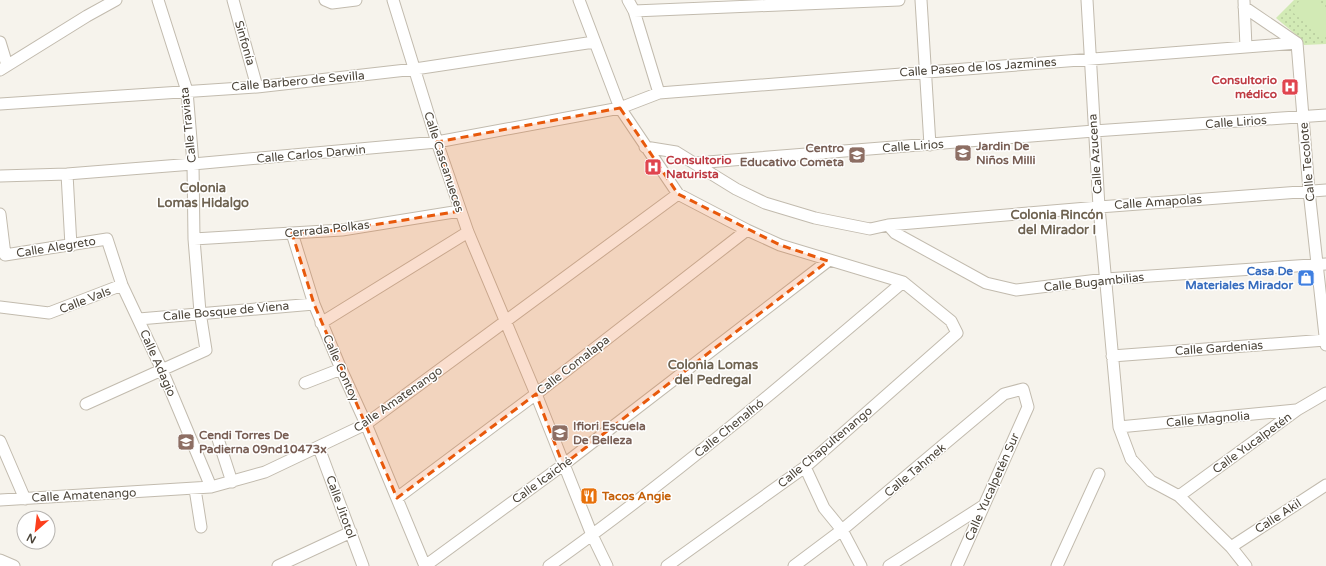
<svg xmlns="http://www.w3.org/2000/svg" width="1326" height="566" viewBox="0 0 1326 566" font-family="'Varela Round',sans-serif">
  <defs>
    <pattern id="grass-dots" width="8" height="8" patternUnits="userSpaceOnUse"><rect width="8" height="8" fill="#d2eab5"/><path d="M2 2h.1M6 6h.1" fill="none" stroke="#b6ca9c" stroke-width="1.8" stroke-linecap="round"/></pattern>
  </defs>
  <rect width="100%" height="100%" fill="#f6f3ec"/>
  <path fill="url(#grass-dots)" d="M1294 0H1326V44L1304 45 1300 38 1276 18Z"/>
  <path fill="#d2eab5" d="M1300 0H1316L1326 8V35L1324 38 1291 11Z"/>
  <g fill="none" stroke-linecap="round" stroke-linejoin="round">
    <g stroke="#c2bbae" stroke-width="13">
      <path id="minor" d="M233 0 257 87
        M325 0 332 3 356 0
        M393 0 437 142 468 232 536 394 592 535 607 566
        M579 0 620 108 678 194 747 230 780 245 903 282 951 321 957 333 805 467 667 566
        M628 0 634 11 659 93
        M921 0 930 145
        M1087 0 1099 207 1119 427 1131 459 1151 481 1179 496 1231 547 1246 566
        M1244 1 1246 47
        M1244 7 1297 43
        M634 11 899 0
        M0 42 7 65
        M1297 43 1309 191 1326 345
        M0 70 87 16 116 0
        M0 104 257 87 415 69 594 42
        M645 147 676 152 736 189 765 203 815 218 870 229 888 225 1099 207 1326 190
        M695 163 1094 131 1326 115
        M67 174 71 246
        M0 176 67 174 193 164 437 142 620 108 659 93 1297 43
        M0 214 5 255 107 239 122 285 162 370 211 487
        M888 225 895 233 986 283 1016 290 1106 279 1326 264
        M292 233 314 304 341 369 366 424 425 566
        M194 239 342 230 460 211
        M0 307 49 313 122 285
        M139 319 314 304
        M321 323 468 232
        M1112 356 1326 340
        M305 383 341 369
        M86 404 206 350 200 312 194 239 193 164 187 91 158 0
        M1119 427 1296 410
        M218 439 232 482
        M0 441 25 499
        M319 448 363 566
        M805 467 824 508 842 530 861 566
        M195 489 201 527
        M1179 496 1297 410 1326 393
        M397 498 536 394 747 230
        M0 500 211 487 265 472 366 424 678 194
        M1231 547 1326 485
        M0 560 14 566
        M278 566 351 532
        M425 566 563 465 828 261
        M549 566C673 478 788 380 903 282
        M794 566 842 530 1004 394 1023 389 1028 407 957 566
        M889 566 983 506
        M1057 566 1099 474"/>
    </g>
    <use href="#minor" stroke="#fff" stroke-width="11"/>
  </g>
  <path fill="#e8590c" fill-opacity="0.2" stroke="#e8590c" stroke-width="3" stroke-dasharray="8 5" stroke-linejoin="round" d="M620 108 678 194 780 245 828 261 563 465 536 394 397 498 314 304 292 233 342 230 460 211 437 142Z"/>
  <defs>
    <g id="hospital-square" transform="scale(0.9)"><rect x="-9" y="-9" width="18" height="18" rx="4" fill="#e0444e" stroke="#fff"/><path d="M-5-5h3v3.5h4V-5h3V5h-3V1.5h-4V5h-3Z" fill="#fff"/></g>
    <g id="school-square" transform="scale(0.9)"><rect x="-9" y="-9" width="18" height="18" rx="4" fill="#8d6e63" stroke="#fff"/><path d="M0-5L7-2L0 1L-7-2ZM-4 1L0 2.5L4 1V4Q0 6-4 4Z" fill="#fff"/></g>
    <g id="shop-square" transform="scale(0.9)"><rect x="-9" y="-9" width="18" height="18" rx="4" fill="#3f7fe0" stroke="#fff"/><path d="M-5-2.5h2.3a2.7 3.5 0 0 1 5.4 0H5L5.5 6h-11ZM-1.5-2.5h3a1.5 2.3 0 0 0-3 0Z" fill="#fff"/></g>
    <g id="university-square" transform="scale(0.9)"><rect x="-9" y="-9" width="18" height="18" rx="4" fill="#8d6e63" stroke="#fff"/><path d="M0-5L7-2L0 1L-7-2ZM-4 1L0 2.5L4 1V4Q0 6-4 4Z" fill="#fff"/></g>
    <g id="restaurant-square" transform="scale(0.9)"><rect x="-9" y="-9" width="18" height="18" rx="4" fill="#e8710a" stroke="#fff"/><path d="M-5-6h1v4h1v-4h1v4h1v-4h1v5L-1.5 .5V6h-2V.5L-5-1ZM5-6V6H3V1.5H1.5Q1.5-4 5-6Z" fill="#fff"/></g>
  </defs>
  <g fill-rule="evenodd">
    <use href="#hospital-square" x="1290" y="87"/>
    <use href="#school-square" x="963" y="153"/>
    <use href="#school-square" x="857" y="155"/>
    <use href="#hospital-square" x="653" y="167"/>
    <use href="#shop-square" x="1306" y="278"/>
    <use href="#university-square" x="560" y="433"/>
    <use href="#school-square" x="186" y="442"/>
    <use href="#restaurant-square" x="589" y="496"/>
  </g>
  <g text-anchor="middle" stroke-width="3" stroke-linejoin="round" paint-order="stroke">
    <g font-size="12" fill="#4b4439" stroke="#fff">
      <text transform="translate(245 43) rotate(74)" y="4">Sinfonía</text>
      <text transform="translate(978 67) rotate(-4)" y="4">Calle Paseo de los Jazmines</text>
      <text transform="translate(298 81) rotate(-5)" y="4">Calle Barbero de Sevilla</text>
      <text transform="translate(1236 122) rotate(-4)" y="4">Calle Lirios</text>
      <text transform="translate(188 125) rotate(-96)" y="4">Calle Traviata</text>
      <text transform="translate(913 146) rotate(-4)" y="4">Calle Lirios</text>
      <text transform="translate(311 154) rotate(-5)" y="4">Calle Carlos Darwin</text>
      <text transform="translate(1095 154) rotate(-94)" y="4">Calle Azucena</text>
      <text transform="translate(444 162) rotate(72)" y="4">Calle Cascanueces</text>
      <text transform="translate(1307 162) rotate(-95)" y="4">Calle Tecolote</text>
      <text transform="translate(1158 202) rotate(-4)" y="4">Calle Amapolas</text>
      <text transform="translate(327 229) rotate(-6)" y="4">Cerrada Polkas</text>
      <text transform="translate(56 247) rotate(-9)" y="4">Calle Alegreto</text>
      <text transform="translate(1094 282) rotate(-6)" y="4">Calle Bugambilias</text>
      <text transform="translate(85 300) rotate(-21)" y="4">Calle Vals</text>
      <text transform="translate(226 311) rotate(-5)" y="4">Calle Bosque de Viena</text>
      <text transform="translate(1219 348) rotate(-4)" y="4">Calle Gardenias</text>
      <text transform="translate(158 363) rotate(66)" y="4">Calle Adagio</text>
      <text transform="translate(573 365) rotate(-38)" y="4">Calle Comalapa</text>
      <text transform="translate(341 368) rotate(66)" y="4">Calle Contoy</text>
      <text transform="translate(398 399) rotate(-35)" y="4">Calle Amatenango</text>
      <text transform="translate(1208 419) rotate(-5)" y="4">Calle Magnolia</text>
      <text transform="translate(729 428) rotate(-39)" y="4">Calle Chenalhó</text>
      <text transform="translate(1252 443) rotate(-36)" y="4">Calle Yucalpetén</text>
      <text transform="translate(825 447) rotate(-40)" y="4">Calle Chapultenango</text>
      <text transform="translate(915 470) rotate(-40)" y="4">Calle Tahmek</text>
      <text transform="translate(542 480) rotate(-36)" y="4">Calle Icaiché</text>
      <text transform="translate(992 487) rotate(-66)" y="4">Calle Yucalpetén Sur</text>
      <text transform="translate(84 495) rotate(-3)" y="4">Calle Amatenango</text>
      <text transform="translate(341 507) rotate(70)" y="4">Calle Jitotol</text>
      <text transform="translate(1278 516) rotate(-33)" y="4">Calle Akil</text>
    </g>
    <g font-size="12" font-weight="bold" fill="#be3a42" stroke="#fff" text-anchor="end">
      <text x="1277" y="84">Consultorio<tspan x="1277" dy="14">médico</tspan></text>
      <text x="666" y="164" text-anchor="start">Consultorio<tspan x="666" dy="14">Naturista</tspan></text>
    </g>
    <g font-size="12" font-weight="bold" fill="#785e54" stroke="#fff" text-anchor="start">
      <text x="976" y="150">Jardin De<tspan x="976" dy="14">Niños Milli</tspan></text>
      <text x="844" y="152" text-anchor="end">Centro<tspan x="844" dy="14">Educativo Cometa</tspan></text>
      <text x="573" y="430">Ifiori Escuela<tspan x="573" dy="14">De Belleza</tspan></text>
      <text x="199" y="439">Cendi Torres De<tspan x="199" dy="14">Padierna 09nd10473x</tspan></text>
    </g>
    <g font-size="12" font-weight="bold" fill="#366cbe" stroke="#fff" text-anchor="end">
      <text x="1293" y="275">Casa De<tspan x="1293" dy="14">Materiales Mirador</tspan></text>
    </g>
    <g font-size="12" font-weight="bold" fill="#c56008" stroke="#fff" text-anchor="start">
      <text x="602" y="500">Tacos Angie</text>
    </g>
    <g font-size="13" font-weight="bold" fill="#6e6250" stroke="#fff">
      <text x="203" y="192">Colonia<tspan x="203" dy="15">Lomas Hidalgo</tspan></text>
      <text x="1057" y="219">Colonia Rincón<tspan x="1057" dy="15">del Mirador I</tspan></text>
      <text x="713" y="369">Colonia Lomas<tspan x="713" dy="15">del Pedregal</tspan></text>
    </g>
  </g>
  <g transform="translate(36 530) rotate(208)"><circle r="19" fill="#ffffff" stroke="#b7b4b0"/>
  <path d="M0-3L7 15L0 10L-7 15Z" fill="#fc3f1d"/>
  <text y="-6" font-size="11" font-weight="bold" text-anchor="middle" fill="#4b4439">N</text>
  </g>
</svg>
